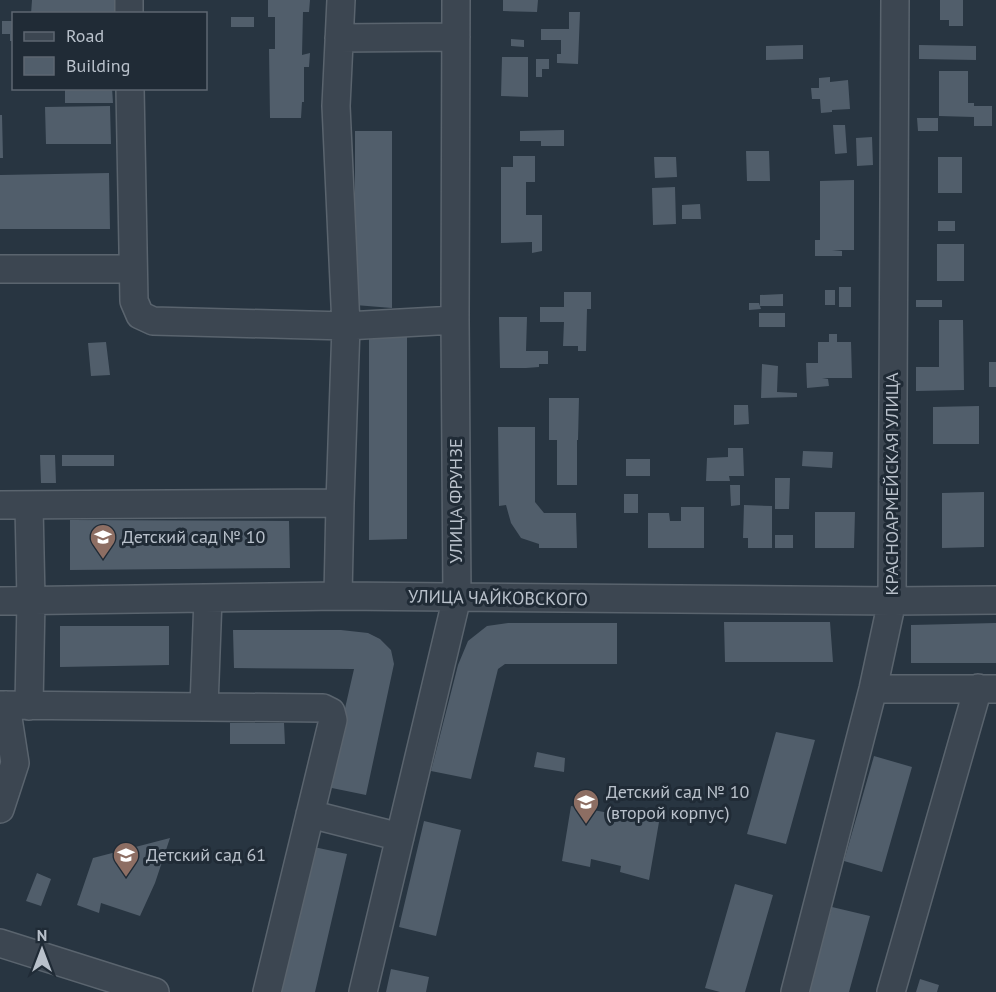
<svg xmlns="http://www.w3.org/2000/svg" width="996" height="992" viewBox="0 0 996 992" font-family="'PT Sans',sans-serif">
  <rect width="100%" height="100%" fill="#283541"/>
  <path fill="#515e6b" d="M32 0H118V14H31Z
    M268 0H310L309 12H303L302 55 310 53 309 67H304V102H302L301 118H270L269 49H275V17H268Z
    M503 0H538L537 12 503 11Z
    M940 0H963V26H949V20H940Z
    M569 12H580L578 64 557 63V54H574H561V40H541V29H569Z
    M231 17H254V27H231Z
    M2 21H14V41H10V34H2Z
    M511 39 524 40V47L511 46Z
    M803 45V59L766 60V46Z
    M919 45 976 46V60L919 59Z
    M502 57H528V97L501 96Z
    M536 59H549V69H542V77H536Z
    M939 71H968V103H974V106H992V126H974V117L939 116Z
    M830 77V82L848 80 850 109 832 110V112L821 113 820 99H812L811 88H819V78Z
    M65 88H112L113 103H65Z
    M110 106 111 144H46L45 107Z
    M0 115H2L3 158H0Z
    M917 118H938V131H918Z
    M833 125H845L847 153 835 154Z
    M564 130V146H541V141H520V131Z
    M355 131H392V308L355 305Z
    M872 137 873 165 857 166 856 138Z
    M746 151H769L770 181H747Z
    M513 156H535V182H526V215H542V251L532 253V242L501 243V167H513Z
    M654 157H676L677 177 655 178Z
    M938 157H962V193H938Z
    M109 173 110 229H0V175Z
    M854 180V250H832L842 251V256H815V240H820V181Z
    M675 187 676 224 653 225 652 188Z
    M700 204 701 219H682V205Z
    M938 221H955V231H938Z
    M937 244H964V281H937Z
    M839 287H851V307H839Z
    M825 290H835V305H825Z
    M564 292H591V309H587L586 351H578V346H563L564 322H540V307H564Z
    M783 294V306H760L761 309 749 310V303H759L760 306V295Z
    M916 300H942V307H916Z
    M759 313H785V327H759Z
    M499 317H527L526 351H548V364H539V367L526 368H500Z
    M939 320H963L964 390 916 391V367H939Z
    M369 330H407V539L369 540Z
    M829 334H837V342H851L852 378H822L828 379 829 386 807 388 806 363H818V342H829Z
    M106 342 110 375 91 376 88 343Z
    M989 362H996V387H989Z
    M762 364 778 366 777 392 797 393V397L761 398Z
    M549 398H579L578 440H577V485H557V440H549Z
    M734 405H748L749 424 734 425Z
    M979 406V444H933V407Z
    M498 427H535V502L544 513H576L577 548H539V544L521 538 511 523 506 505 499 506Z
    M728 448H743L744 476H729L730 481H706L707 458 728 457Z
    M803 451 833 452 832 468 802 466Z
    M40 455H55L56 483H41Z
    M62 455H114V466H62Z
    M626 459H650V476H626Z
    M775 478H790L789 509H775Z
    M730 485H740V505L731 506Z
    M984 492V547L942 548V493Z
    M624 494H638V513H624Z
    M744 505 772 506V548H748V538H743Z
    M681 507H704V548H648V513H669L670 521H681Z
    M815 512H855L854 548H815Z
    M70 520 289 521 290 568 70 570Z
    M775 535H793V548H775Z
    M724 622H830L833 662H725Z
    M508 623H617V664H505L498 669 471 779 431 771 458 665 468 641 487 626Z
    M996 623V663H911V625Z
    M60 626H169V665L60 667Z
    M233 630H341L368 633 380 639 391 650 394 664 366 795 327 787 354 669 234 668Z
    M230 723H284L285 744H230Z
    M776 732 815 740 786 844 747 834Z
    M537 752 565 758 564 772 534 767Z
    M874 756 912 767 882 872 844 861Z
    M571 806 659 822 649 880 620 872 621 866 591 859 590 867 562 861Z
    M424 821 461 830 436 936 399 927Z
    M170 838 155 883 140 916 101 903 99 913 77 905 93 858Z
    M309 846 347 854 315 992H275Z
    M37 873 51 879 41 906 26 901Z
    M735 884 773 895 745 992H720L705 988Z
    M832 907 870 916 849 992H808Z
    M391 969 429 977 426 992H386Z
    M920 979 939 985 937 992H916Z"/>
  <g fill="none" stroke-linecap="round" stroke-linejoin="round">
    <g stroke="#5a646e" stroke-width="30">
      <path id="minor" d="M129 0V14
        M339 38 456 37
        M130 88 134 301 140 315 153 321 346 326 455 320
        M0 269H133
        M0 505 340 503 346 326 336 106 341 0
        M29 506 31 600 29 706
        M338 596 340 503
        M0 601 338 596 892 601 996 600
        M873 689H995
        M0 705 323 708 331 712 333 720 267 992
        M204 707 208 598
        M0 809 15 763 6 705
        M310 814 400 837
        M0 943 155 992
        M363 992 457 597 455 320 456 0
        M795 992 873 689 892 601 895 0
        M891 992 978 688"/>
    </g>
    <use href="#minor" stroke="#3c4651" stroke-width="27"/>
  </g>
  <defs>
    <g id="school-pin" transform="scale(1.35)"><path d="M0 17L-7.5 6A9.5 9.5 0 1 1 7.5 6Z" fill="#8d6e63" stroke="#202b36"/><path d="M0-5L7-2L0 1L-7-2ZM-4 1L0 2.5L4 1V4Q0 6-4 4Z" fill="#fff"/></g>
  </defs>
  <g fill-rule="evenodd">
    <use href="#school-pin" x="103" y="537"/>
    <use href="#school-pin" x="586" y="802"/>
    <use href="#school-pin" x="126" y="855"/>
  </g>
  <g text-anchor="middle" stroke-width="6" stroke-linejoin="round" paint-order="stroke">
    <g font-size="18" fill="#b9c1cb" stroke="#202b36">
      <text transform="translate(892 484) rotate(-90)" y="6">КРАСНОАРМЕЙСКАЯ УЛИЦА</text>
      <text transform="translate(456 501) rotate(-90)" y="6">УЛИЦА ФРУНЗЕ</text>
      <text transform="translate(498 598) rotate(1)" y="6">УЛИЦА ЧАЙКОВСКОГО</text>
    </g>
    <g font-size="18" fill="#b9c1cb" stroke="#202b36" text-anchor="start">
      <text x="122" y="543">Детский сад № 10</text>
      <text x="606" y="798">Детский сад № 10<tspan x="606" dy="21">(второй корпус)</tspan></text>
      <text x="146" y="861">Детский сад 61</text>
    </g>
  </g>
  <rect x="12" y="12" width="195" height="78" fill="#202b36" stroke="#5d6772" stroke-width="1.5"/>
  <rect x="24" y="32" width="30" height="9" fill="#3c4651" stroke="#5d6772" stroke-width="1.5"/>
  <text x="66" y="42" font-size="18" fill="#b9c1cb">Road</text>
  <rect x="24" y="57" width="30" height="18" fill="#515e6b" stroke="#5d6772" stroke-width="1.5"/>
  <text x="66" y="72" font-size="18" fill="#b9c1cb">Building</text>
  <g transform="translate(42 950)" stroke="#202b36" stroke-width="4.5" paint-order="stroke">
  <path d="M0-4.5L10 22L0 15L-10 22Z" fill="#b9c1cb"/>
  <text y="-9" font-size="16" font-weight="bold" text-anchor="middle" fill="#b9c1cb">N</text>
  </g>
</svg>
